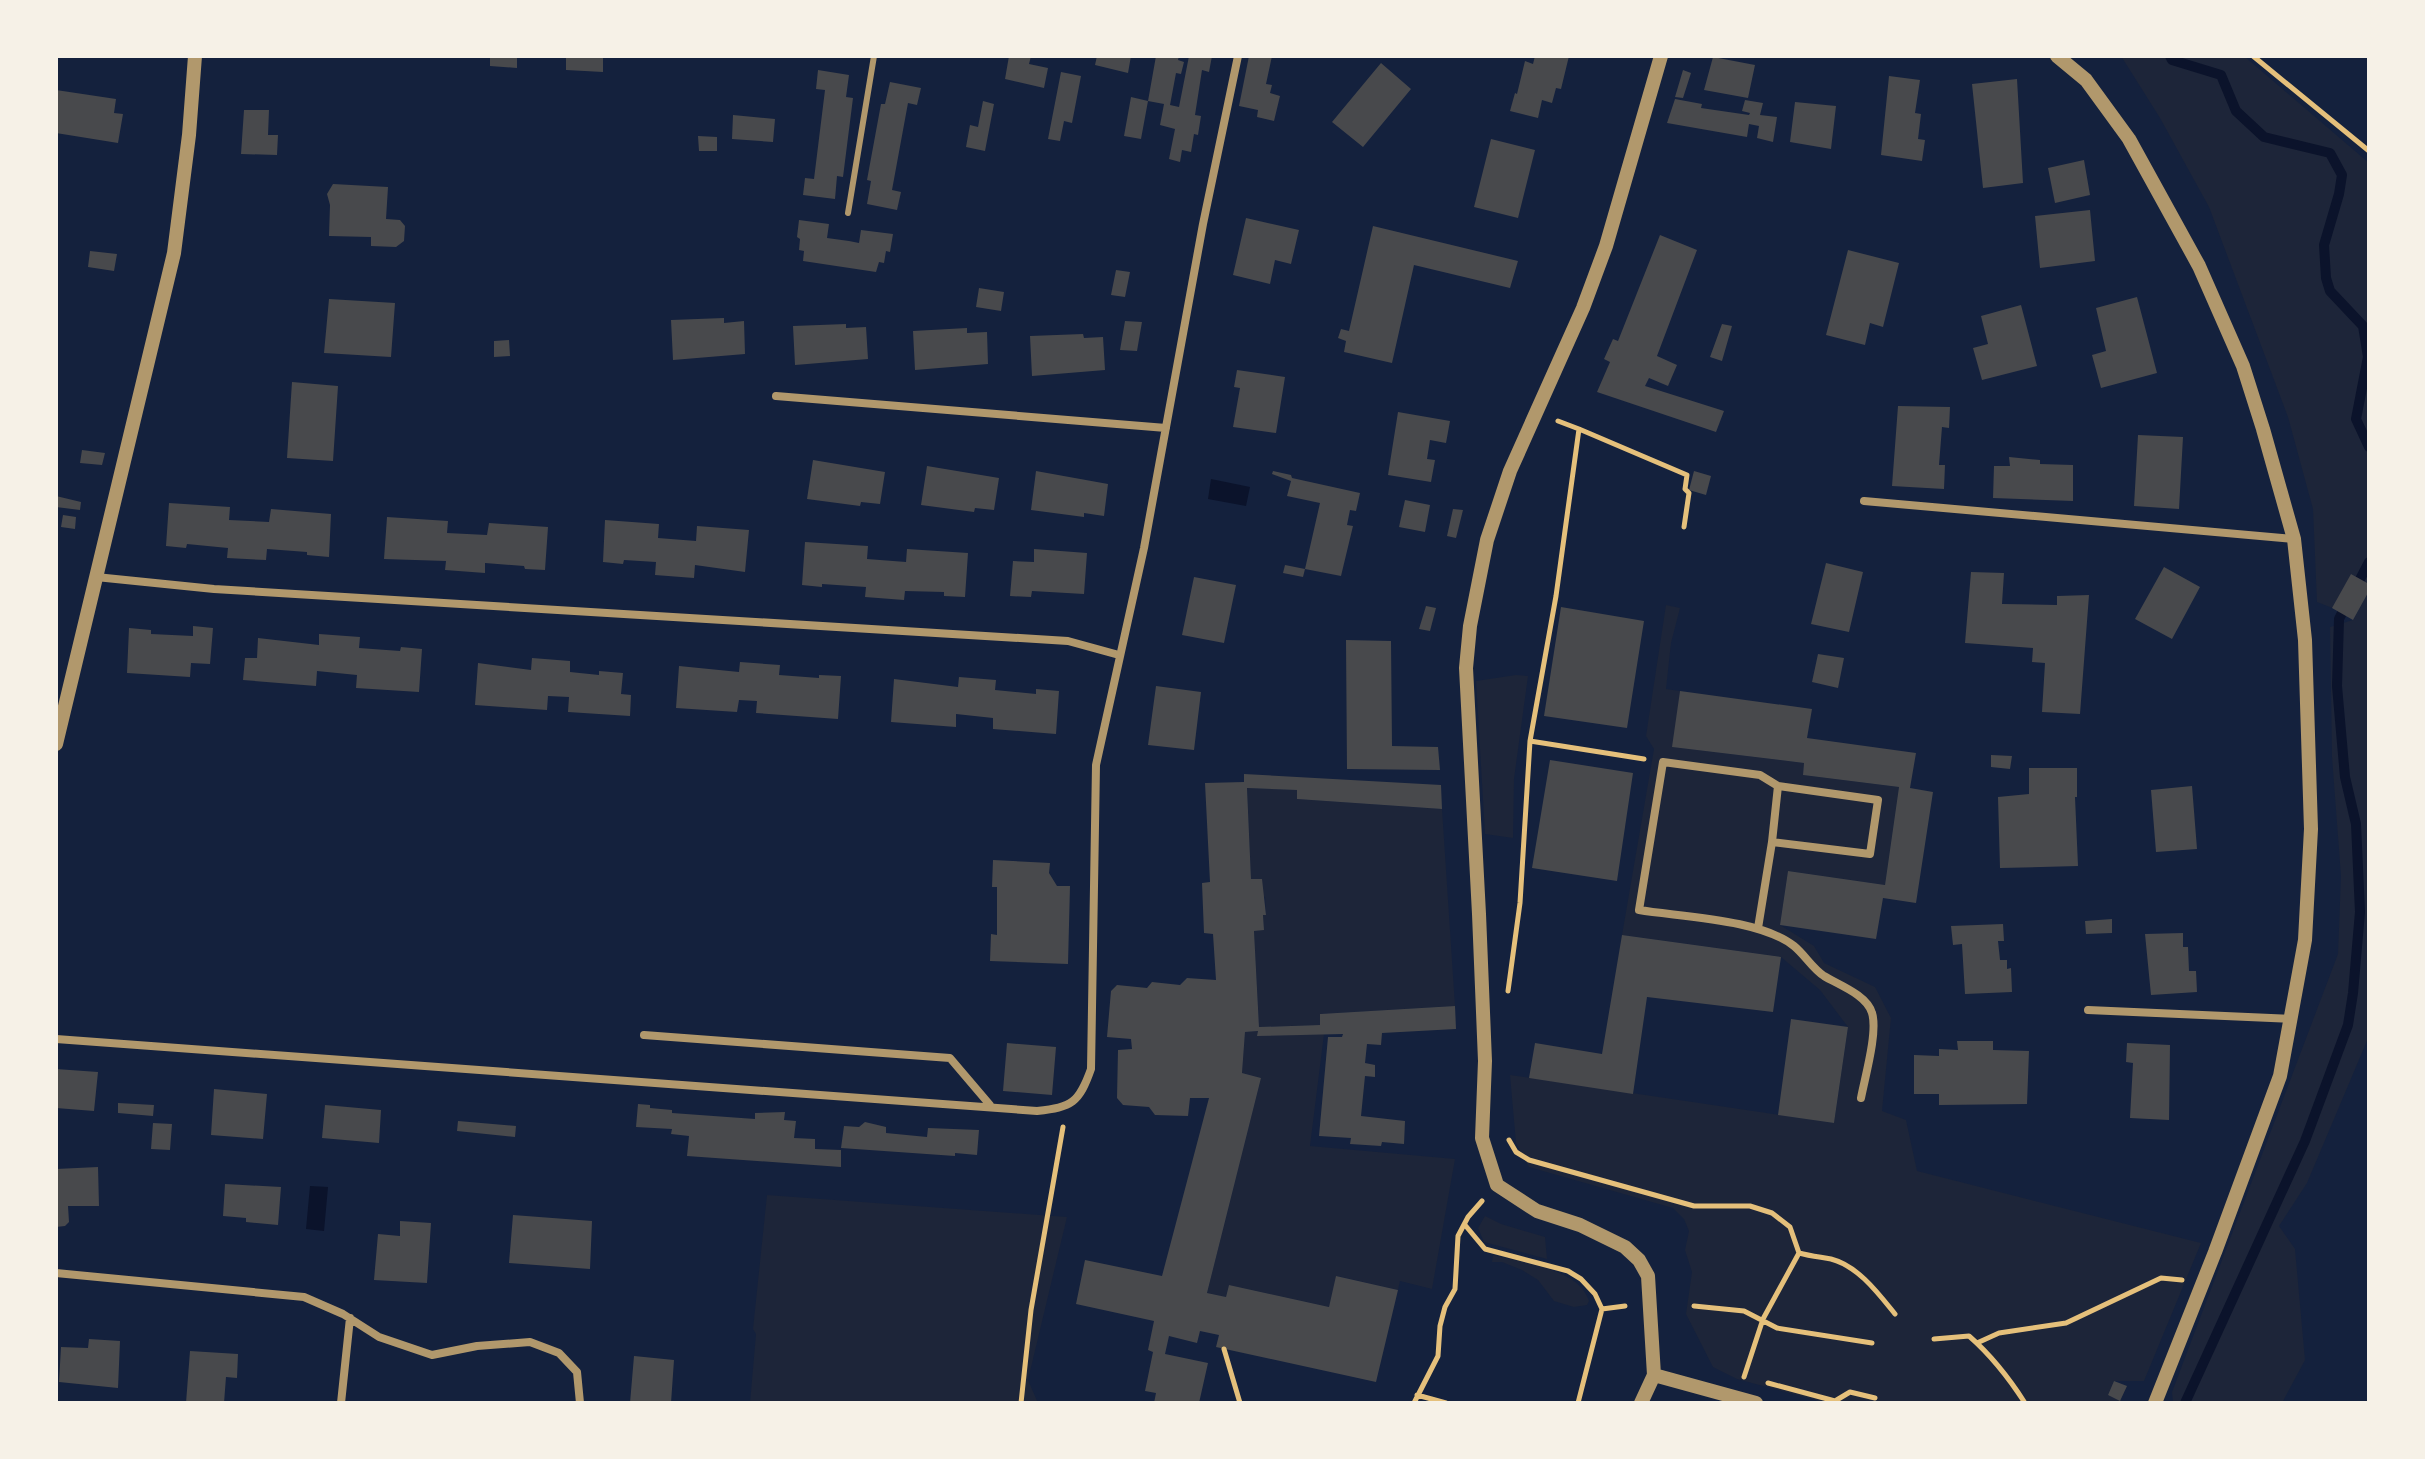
<svg xmlns="http://www.w3.org/2000/svg" width="2425" height="1459" viewBox="0 0 2425 1459" font-family="'Source Sans 3',sans-serif">
  <rect width="100%" height="100%" fill="#14213d"/>
  <path fill="#1d2539" d="M2121 56H2244L2369 163V584L2351 574 2335 609 2317 602 2313 509 2288 417 2209 207 2160 118Z
    M2369 591V1036L2307 1183 2279 1226 2295 1249 2305 1360 2282 1403H2173L2172 1392 2338 954 2341 876 2332 757 2330 627 2353 620Z
    M1666 605 1680 608 1671 643 1666 689 1680 691 1673 747 1804 763 1803 775 1899 787 1885 885 1788 871 1780 925 1814 946 1824 963 1875 987 1891 1018 1882 1111 1906 1120 1917 1171 2201 1243 2144 1381H2114L2108 1395 2126 1403H1826L1737 1379 1713 1367 1686 1314 1692 1272 1685 1250 1689 1231 1684 1219 1673 1208 1529 1167 1516 1143 1510 1075 1834 1123 1848 1027 1820 990 1781 957 1622 935 1654 749 1646 736Z
    M1516 675 1528 676 1514 779 1513 838 1485 834 1476 681Z
    M1247 788 1297 790 1298 799 1442 809 1455 1006 1320 1014V1025L1259 1027 1254 931 1264 929 1263 915 1266 914 1265 897 1262 896 1251 879Z
    M1258 1031V1036L1324 1034 1310 1146 1455 1159 1432 1289 1400 1281 1398 1290 1337 1276 1329 1307 1229 1285 1226 1297 1207 1293 1261 1078 1242 1073 1245 1032Z
    M767 1195 1067 1217 1028 1380 1038 1403H750L756 1334 753 1329Z
    M1485 1216 1501 1224 1545 1237 1547 1259 1484 1242 1478 1228Z
    M1493 1255C1521 1263 1579 1268 1589 1301L1587 1305 1574 1307 1554 1301 1538 1280 1522 1270 1502 1262H1492Z"/>
  <path fill="#0b132b" d="M1211 479 1250 487 1246 506 1208 499Z
    M310 1186 328 1187 324 1231 306 1229Z"/>
  <g fill="none" stroke-linecap="round" stroke-linejoin="round">
    <path stroke="#0b132b" stroke-width="10" d="M2170 56 2172 60 2221 75 2236 111 2264 137 2330 153 2342 175 2339 194 2324 245 2326 278 2330 291 2363 326 2368 357 2356 419 2369 447
      M2355 589 2369 562
      M2185 1403 2305 1141 2348 1025 2353 993 2360 912 2356 824 2345 777 2337 686 2339 619 2347 603"/>
  </g>
  <path fill="#48494c" d="M490 56H517V68L490 66Z
    M566 56H603V72L566 70Z
    M1009 56H1031L1029 64 1048 68 1044 88 1005 79Z
    M1097 56H1131L1128 73 1095 65Z
    M1156 56H1179L1178 60 1184 62 1181 74 1176 73 1170 105 1179 107 1189 56H1212L1209 72 1202 70 1195 115 1201 116 1198 135 1194 134 1191 152 1182 150 1180 162 1169 159 1175 129 1160 125 1164 104 1148 101 1141 139 1124 136 1131 97 1148 101Z
    M1249 56H1272L1266 84 1272 85 1270 93 1280 96 1274 121 1257 117 1258 110 1239 106Z
    M1535 56H1569L1561 89 1556 88 1552 103 1542 100 1538 118 1510 111 1515 93 1517 94 1525 61 1533 64Z
    M1713 57 1755 65 1748 98 1704 90Z
    M1381 63 1411 89 1363 147 1332 122Z
    M818 70 849 75 846 97 853 98 843 177 837 176 835 199 803 195 805 178 814 179 825 90 816 89Z
    M1683 70 1691 73 1683 98 1675 97Z
    M1061 72 1081 76 1072 123 1064 121 1060 141 1048 139Z
    M1889 76 1920 80 1915 113 1921 114 1918 139 1925 140 1922 161 1881 155Z
    M2017 79 2023 183 1983 188 1972 84Z
    M890 82 921 88 917 105 908 103 892 190 901 192 897 210 867 204 871 181 867 180 881 104H885Z
    M56 90 116 99 114 113 123 114 118 143 56 133Z
    M1675 99 1702 104 1701 108 1749 115 1750 113 1742 111 1745 100 1763 103 1760 115 1777 117 1773 142 1757 138 1759 126 1749 124 1747 137 1667 123Z
    M983 101 994 104 985 151 966 147 970 125 978 127Z
    M1795 102 1836 106 1831 149 1790 142Z
    M244 110H269L268 135H278L277 155 241 154Z
    M733 115 775 119 773 142 732 139Z
    M698 136 717 137V151H699Z
    M1491 139 1535 150 1518 218 1474 207Z
    M2084 160 2090 195 2055 203 2048 168Z
    M333 184 388 187 386 219 400 220 405 226 404 241 396 247 371 246V237L329 236 330 205 327 194Z
    M2090 210 2095 261 2040 268 2035 216Z
    M1246 218 1299 230 1291 264 1275 260 1270 284 1233 275Z
    M799 220 829 224 827 238 849 241 859 243 861 230 893 234 890 252 886 251 884 263 879 262 876 272 803 261 804 251 799 250 800 239 797 237Z
    M1373 226 1518 261 1510 288 1414 265 1392 363 1344 352 1346 341 1338 338 1341 329 1349 331Z
    M1660 235 1697 250 1657 356 1677 365 1668 386 1649 378 1645 386 1724 411 1716 432 1597 392 1610 362 1604 359 1613 339 1618 341Z
    M1848 250 1899 263 1883 327 1870 323 1865 345 1826 335Z
    M90 251 117 254 114 271 88 267Z
    M1116 270 1130 272 1125 297 1111 295Z
    M979 288 1004 292 1001 311 976 307Z
    M2137 297 2157 373 2101 388 2092 355 2106 351 2096 308Z
    M329 299 395 303 391 357 324 353Z
    M2021 305 2037 366 1982 380 1973 348 1988 344 1981 316Z
    M724 318V323L744 321 745 354 673 360 671 320Z
    M1125 321 1142 322 1137 351 1120 350Z
    M846 324V328L866 327 868 359 795 365 793 326Z
    M1722 324 1732 326 1722 361 1710 357Z
    M967 328V333L987 332 988 364 915 370 913 331Z
    M1083 334 1084 338 1103 337 1105 370 1032 376 1030 336Z
    M509 340 510 356 494 357V341Z
    M1237 370 1285 377 1276 433 1233 427 1240 388 1234 387Z
    M292 382 338 386 333 461 287 458Z
    M1898 406 1950 407 1949 428 1942 427 1939 465H1945L1944 489 1892 486Z
    M1398 412 1450 421 1446 443 1430 440 1427 459 1435 460 1431 482 1388 475Z
    M2138 435 2183 437 2179 509 2134 506Z
    M82 450 105 453 102 465 80 463Z
    M2009 457 2040 460V464L2073 465V501L1993 498 1994 466H2010Z
    M813 460 885 472 880 504 861 502 860 506 807 499Z
    M927 466 999 478 994 510 975 508 974 512 921 505Z
    M1036 471 1108 484 1104 516 1084 513V517L1031 510Z
    M1273 471 1291 475 1292 478 1360 493 1356 511 1350 510 1347 525 1353 526 1341 576 1305 569 1320 503 1287 496 1291 481 1272 474Z
    M1694 471 1711 476 1706 495 1689 490Z
    M56 496 81 502 80 510 56 507Z
    M1405 500 1430 505 1425 532 1399 527Z
    M169 503 230 507 229 520 269 522 271 509 331 514 329 557 307 555V552L267 549 266 560 227 558 228 548 187 544 186 548 166 546Z
    M1453 509 1463 510 1456 538 1447 536Z
    M63 515 76 517 75 529 61 527Z
    M387 517 448 521 447 533 487 535 489 523 548 527 545 570 525 569 524 566 485 563V573L445 570 446 561 384 559Z
    M605 520 659 524 658 538 696 541 697 526 749 530 745 572 695 565 694 578 655 575 656 562 624 560 623 564 603 562Z
    M805 542 868 546 867 559 906 562 907 549 968 553 965 597 944 596V592L905 591 904 600 865 597 866 587 822 584V587L802 585Z
    M1034 549 1087 553 1084 594 1032 591 1031 597 1010 596 1013 561 1034 562Z
    M1826 563 1863 572 1849 632 1811 624Z
    M1285 565 1305 569 1303 577 1283 573Z
    M2164 567 2200 587 2172 639 2135 619Z
    M1971 572 2004 573 2002 604 2057 605V596L2089 595 2080 714 2042 712 2045 663 2032 662 2033 648 1965 643Z
    M2351 574 2369 584V591L2353 620 2332 608Z
    M1194 577 1236 585 1224 643 1182 635Z
    M1426 606 1436 608 1430 631 1419 629Z
    M1561 607 1644 621 1627 728 1544 716Z
    M193 626 213 628 210 664 191 663 190 677 127 673 129 628 151 630V634L193 636Z
    M319 634 360 637 359 648 400 651 401 647 422 649 419 692 356 688 357 675 317 671 316 686 243 680 245 658H257L258 638 319 645Z
    M1346 640 1391 641 1392 746 1438 747 1440 770 1347 769Z
    M1818 654 1844 658 1838 688 1812 682Z
    M532 658 570 661V672L599 675V671L623 673 621 694 631 695 630 716 568 712 569 697 548 696 547 710 475 705 478 663 531 670Z
    M740 662 780 665 779 675 819 678V675L841 676 838 719 756 713 757 701 739 700 737 712 676 708 679 666 739 672Z
    M959 677 996 680 995 690 1036 694V689L1059 691 1056 734 993 729V718L956 714V727L891 722 894 679 958 687Z
    M1156 686 1201 692 1194 750 1148 745Z
    M1680 691 1812 709 1807 738 1916 753 1910 788 1933 792 1916 903 1883 898 1876 939 1780 925 1788 871 1885 885 1899 787 1803 775 1804 763 1672 747Z
    M1991 755 2012 756 2010 769 1991 767Z
    M1550 760 1633 773 1617 881 1532 868Z
    M2029 768H2077V797H2075L2078 866 2000 868 1998 797 2029 794Z
    M1244 774 1441 785 1442 809 1297 799V790L1247 788 1251 879H1262L1266 915H1263L1264 930 1254 931 1259 1027 1320 1025V1014L1455 1006 1456 1029 1382 1033 1381 1045 1367 1044 1365 1063 1375 1065V1077L1365 1076 1361 1116 1405 1121 1404 1144 1382 1142 1381 1146 1350 1144 1351 1138 1319 1136 1328 1037H1342L1343 1034 1257 1036 1258 1031 1245 1032 1242 1073 1261 1078 1207 1293 1226 1297 1229 1285 1329 1307 1336 1276 1398 1290 1376 1382 1216 1347 1219 1335 1200 1331 1197 1343 1169 1336 1165 1354 1208 1363 1199 1403H1154L1156 1393 1145 1391 1153 1352 1148 1350 1154 1321 1076 1304 1085 1260 1162 1276 1209 1098H1190L1188 1116 1155 1115 1149 1107 1123 1105 1117 1098 1118 1050 1132 1049 1131 1039 1107 1037 1111 991 1117 985 1147 988 1152 982 1180 985 1187 978 1216 980 1213 934 1204 933 1202 883 1210 882 1205 783 1244 782Z
    M2192 786 2197 849 2156 852 2151 790Z
    M993 860 1050 863 1049 873 1057 886H1070L1068 964 990 961 991 934 997 935V887H992Z
    M2112 919V933L2086 934 2085 921Z
    M2003 924 2004 941H1998L2000 960H2007V969L2011 968 2012 992 1965 994 1962 944 1953 945 1951 926Z
    M2183 933V947H2188L2189 971H2196L2197 992 2151 995 2145 934Z
    M1622 935 1781 957 1773 1012 1647 997 1633 1094 1529 1078 1535 1043 1602 1054Z
    M1791 1019 1848 1027 1834 1123 1778 1115Z
    M1957 1041H1993V1050L2029 1051 2027 1104 1939 1105V1094H1914V1055L1939 1056V1049L1958 1050Z
    M1007 1043 1056 1047 1052 1095 1003 1091Z
    M2127 1043 2170 1045 2169 1120 2130 1118 2133 1063 2126 1062Z
    M56 1069 98 1072 94 1111 56 1108Z
    M214 1089 267 1094 263 1139 211 1135Z
    M118 1103 154 1105 153 1116 118 1113Z
    M638 1104 650 1105V1108L672 1110V1113L755 1119V1113L785 1112 784 1120 796 1121 794 1138 815 1139V1149L841 1150V1167L687 1156 689 1136 671 1134 672 1129 636 1127Z
    M325 1105 381 1110 379 1143 322 1138Z
    M458 1121 516 1126 515 1137 457 1131Z
    M865 1122 886 1127V1133L927 1137 928 1128 979 1130 977 1155 955 1153V1156L841 1148 844 1126 859 1127Z
    M153 1123 172 1124 170 1150 151 1149Z
    M98 1167 99 1206H68L69 1222 65 1226 56 1227V1169Z
    M225 1184 281 1187 278 1225 246 1222V1218L223 1216Z
    M513 1215 592 1221 590 1269 509 1263Z
    M400 1221 431 1223 427 1283 374 1280 378 1234 400 1236Z
    M89 1339 120 1341 118 1388 59 1382 61 1347 88 1348Z
    M190 1351 238 1354 237 1378 226 1377 224 1403H186Z
    M634 1356 674 1360 671 1403H630Z
    M2114 1381 2127 1386 2120 1401 2108 1395Z"/>
  <g fill="none" stroke-linecap="round" stroke-linejoin="round">
    <path stroke="#e5c07b" stroke-width="5" d="M2253 56 2369 151
      M1579 429 1687 475 1685 489 1689 493 1684 527
      M1530 741 1644 759
      M1508 991 1520 903 1530 741 1556 596 1579 429 1558 421
      M1509 1140 1516 1152 1529 1160 1694 1206H1750L1772 1213 1790 1227 1799 1253 1763 1319 1744 1377
      M1465 1225 1485 1249 1568 1271 1581 1279 1595 1294 1602 1309 1578 1403
      M1799 1253C1810 1256 1820 1257 1831 1259 1858 1266 1878 1293 1895 1314
      M1694 1306 1744 1311 1777 1328 1872 1343
      M1602 1309 1625 1306
      M1934 1339 1969 1336C1992 1356 2009 1378 2025 1403
      M1977 1343 1999 1333 2066 1323 2161 1278 2182 1280
      M1224 1349 1240 1403
      M1768 1383 1835 1401 1850 1392 1875 1398
      M1417 1395 1446 1403
      M1021 1403 1031 1310 1063 1127
      M1414 1403 1438 1356 1440 1326 1445 1307 1455 1289 1458 1236 1468 1217 1482 1201"/>
    <path stroke="#b1986c" stroke-width="6" d="M848 213 874 56"/>
    <path stroke="#b1986c" stroke-width="8" d="M776 396 1166 428
      M1864 501 2294 539
      M96 577 214 589 1068 641 1119 655
      M1772 842 1778 786
      M1758 928 1772 842 1870 854 1878 800 1778 786 1760 775 1663 762 1639 910C1682 917 1760 919 1794 946 1805 955 1812 968 1824 976 1839 985 1867 995 1872 1013 1878 1032 1865 1077 1861 1098
      M2088 1010 2291 1019
      M644 1035 950 1058 990 1105
      M56 1039 1037 1111C1072 1107 1079 1103 1091 1069L1096 765 1144 548 1203 224 1238 56
      M56 1273 304 1297 343 1314 379 1337 432 1355 477 1346 530 1342 559 1353 577 1372 580 1403
      M341 1403 350 1318"/>
    <path stroke="#b1986c" stroke-width="14" d="M2057 56 2086 80 2129 139 2199 266 2243 366 2263 429 2294 539 2305 640 2311 829 2305 940 2280 1076 2215 1252 2155 1403
      M56 744 174 253 189 135 195 56
      M1654 1375 1756 1403
      M1641 1403 1654 1375 1648 1276 1639 1260 1625 1247 1580 1225 1537 1211 1497 1185 1482 1138 1485 1061 1479 914 1466 668 1470 626 1487 540 1510 471 1583 308 1606 246 1661 56"/>
  </g>
  <rect width="2425" height="1459" fill="none" stroke="#f6f1e7" stroke-width="116"/>
</svg>
